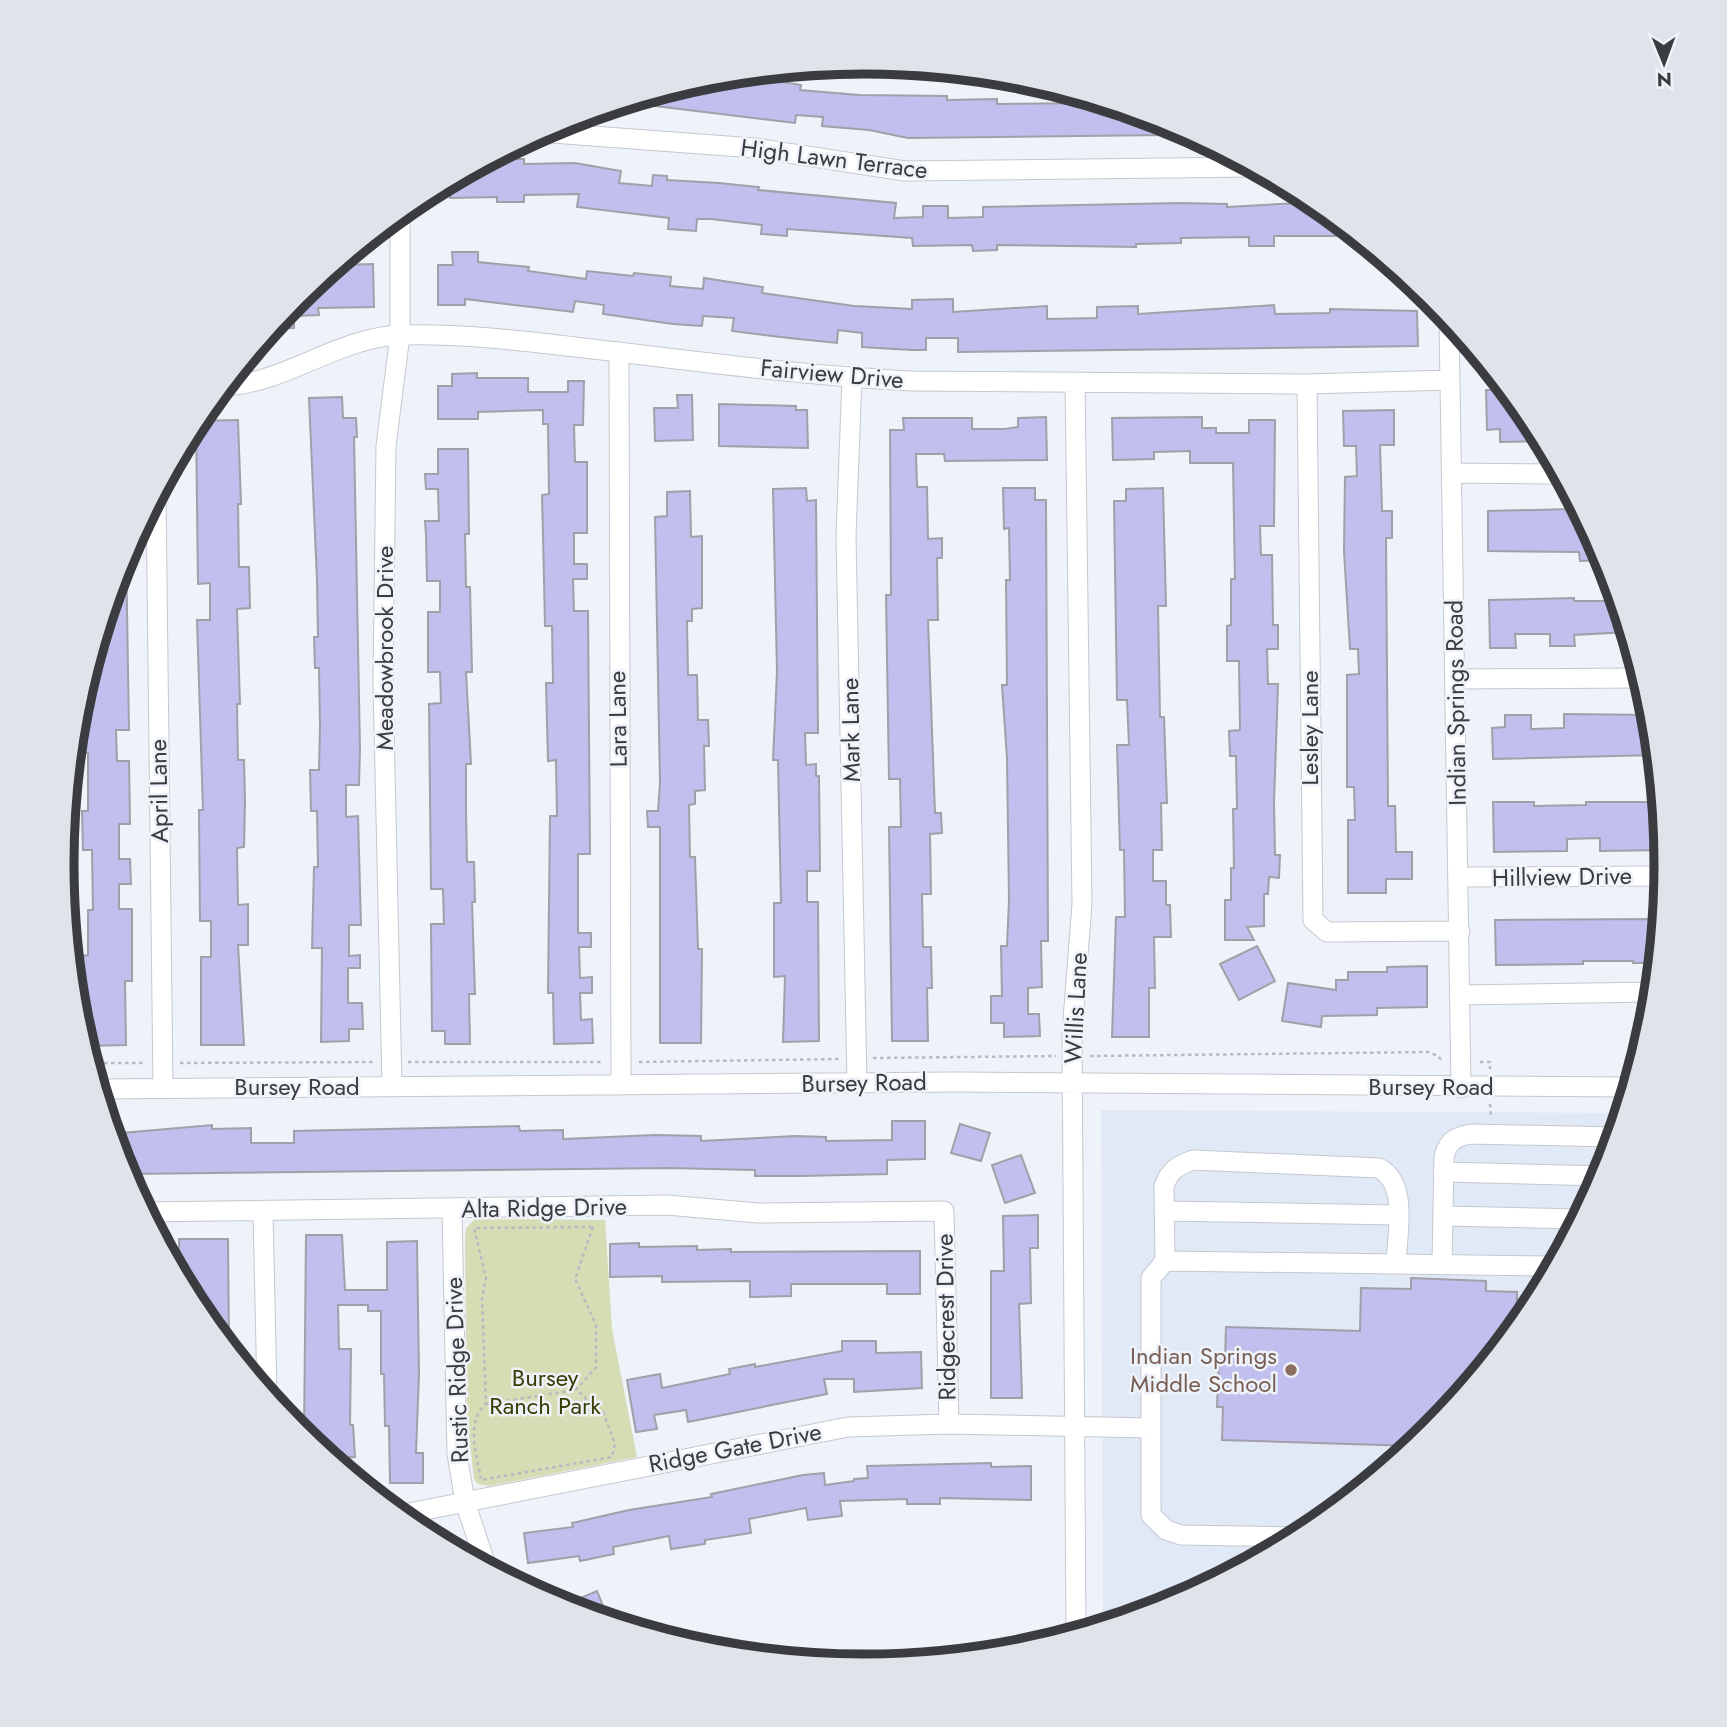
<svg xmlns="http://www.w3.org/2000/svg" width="1727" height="1727" viewBox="0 0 1727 1727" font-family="Jost,sans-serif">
  <rect width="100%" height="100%" fill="#eef2f9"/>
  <path fill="#e1e8f6" d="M1101 1110 1622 1113 1605 1171 1530 1310 1430 1431 1309 1531 1170 1605 1103 1625Z"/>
  <path fill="#d6dcb3" d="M475 1219 605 1220 612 1329 637 1457 490 1486 478 1484 474 1479 467 1418 465 1239 466 1228Z"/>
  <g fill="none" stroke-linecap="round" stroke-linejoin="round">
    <path stroke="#6c8aa1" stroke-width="5" d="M375 232 384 230"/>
  </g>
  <path fill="#c1bfed" stroke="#a1a0a8" stroke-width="2" d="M705 77 764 84 765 79 801 85 800 90 859 95 947 96V100L997 99V104L1094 103V99L1167 121V135L908 138 869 130 822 126 823 117 796 115 795 123 622 102Z
    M488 159H524V164L575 163 621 171 619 183 652 186 653 175 667 176V180L719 183 759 187 758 190 896 203 894 218 923 217V206H948V218L983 217V207L1180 203 1227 204V207L1317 202 1358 236H1274V246H1249V237L1181 238V243L1136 244V247L997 245V250L973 251 972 245 913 246 912 238 787 229V236L761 234 762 225 711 219H697L696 231 668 229 669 218 577 207 579 194 524 195V202H497V197L450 198V179Z
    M452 252H478V262L529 267 528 271 586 279 587 271 633 276 634 273 671 277 670 286 703 289 704 278 717 280 763 287 762 293 854 306 912 309V300L953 299V312L1047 306V319L1097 318V307L1138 306V314L1274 305 1275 314 1330 313V309L1417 311 1418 346 958 352V338H926V350H912L862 347V333L838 330 837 343 789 338 732 331 734 318 703 316 702 326 673 324 603 314 604 305 575 301 573 312 465 299V305H438V265H453Z
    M373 264 374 307 318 308 319 315 294 316V328L269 329 297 296 317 279 334 278 335 265Z
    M477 373V378H528V392H568V381H584L583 425H574L575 462H587V533H574V564H587V579H573L574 611H588L590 854H578V933H591V947H579L580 978 592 977V993H580L581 1020 592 1019 593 1043 554 1044 553 993H548L550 816H557L556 760 548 761 546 683H553L552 626H545L543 534 542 495 549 494 548 424H543V410L478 412V419H438V386H452V374Z
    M1486 390H1507L1531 418 1543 441 1500 442V429L1487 430Z
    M677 395H692L693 440 655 441 654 408H678Z
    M342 397 343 418H356L357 437H354L360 750 359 785H346V817L358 816 361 925H349V956L360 955V968H348V1003H362L363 1029H349V1041L321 1042 322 948H312L314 867H318L317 811H311L310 770H319L320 727 319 668H315L314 637H318L317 580 309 398Z
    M719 404 796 406V410H807L808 448 719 446Z
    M1394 410V445H1380L1382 511H1392V538H1386L1388 806H1395L1396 852H1412V879H1386V893H1348V820H1355L1354 787H1347V675L1359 674 1358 649H1350L1344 551 1345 477 1357 476 1356 446H1344L1343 411Z
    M1046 417 1047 460 945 461 944 454H916L917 487H927L928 539 942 538V558H937L938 620H928L935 813H941L942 833 930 834 931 894H922L923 947H931L932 988H927L928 1041H892L889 827H901L900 779H889L886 595H891L890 430H904L903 418H972V429H1005L1018 427V418Z
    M1202 417V428H1216V433H1249V420H1275L1274 526H1260L1261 555H1272L1273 625H1278V649H1267L1268 684H1278L1274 803 1275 855H1280L1279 878 1269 877 1268 894H1264V926L1247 927 1254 940H1225V900H1231V868H1234L1233 809H1237L1236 756H1230L1229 731 1240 730 1239 661H1227V626L1231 625V579H1235L1233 463H1190V451L1154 452V459L1113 460 1112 418Z
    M238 420 241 504H238L239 567H249L250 608 237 609 240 704H237L238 760H244L245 800 244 847 237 848 238 905 248 904V945H238L244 1045H201V957H211V921H200L199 810H203L197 620H210V583L198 584 196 421Z
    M438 449H468L469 534H465L466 587H470L472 672H466L471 764H466V810L467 862H474L475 902H472L475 994H469L470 1044H445V1031H432L431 924H444L443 889H431L429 704 441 703 440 672H428V612H440V581H427L426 535 425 521H439L438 489H426L425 474H438Z
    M806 488 807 501 816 500 818 733H805L806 765 816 764V776H819L820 871H807V902H818L819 1041 783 1042 785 976 774 977V903H781L778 760H773L777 672 773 489Z
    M1003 488H1035V500H1046L1048 941H1041L1042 987 1028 988V1014H1039L1040 1036 1004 1037V1023H991V996H1002L1001 946H1007L1009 900 1007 758 1002 685H1007L1006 580H1010L1009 528 1004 529Z
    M1163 488 1166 606H1158L1160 717H1164L1167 803H1161L1162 850H1153V881H1166V905H1170L1171 937H1154L1155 988H1149V1037H1112L1116 917H1125L1124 850H1120L1117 745H1129L1127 700H1117L1114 501H1126V489Z
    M690 491 691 537 702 536V608L692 609V621H687L688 675H697L698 720H708L709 746H704L705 790 695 791V804L689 805 690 857H695L698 949H702L701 1043H660V827H648L647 811H658L660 783 655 517 667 516V492Z
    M1572 509V520H1585L1606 560 1580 561 1579 552 1488 551V511Z
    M126 549 129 730H116L117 761H129L130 824H119V859H130L131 884H119V909H132V981H125L126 1045 85 1046 83 956 88 955V910H93L92 850H83L82 811H88V753H76V727H87L86 676Z
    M1574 598V601H1618L1628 632 1574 635 1575 646H1550V634H1515L1516 648H1490L1489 600Z
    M1564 714 1651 715 1655 755 1493 759 1492 728 1505 727V715H1531V729L1564 728Z
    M1493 802H1534V806L1586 805V802H1660L1664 850 1600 851V838L1567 839V851L1494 852Z
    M1660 919 1656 963H1633V961H1583V964L1496 965 1495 920Z
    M1257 946 1275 981 1239 1000 1220 964Z
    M1427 966V1007L1377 1008V1015L1322 1016 1321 1027 1282 1021 1288 983 1336 990V980H1348V972H1387V967Z
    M892 1121H925V1159L887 1160V1174L801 1176H755V1170L670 1168 124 1174 111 1134 212 1125V1129L251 1128V1143H294V1131L519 1126 520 1131 563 1130V1139L655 1135 701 1136V1141L795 1136 826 1137V1141L892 1140Z
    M960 1124 990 1133 981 1161 951 1153Z
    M1021 1155 1035 1193 1005 1203 992 1165Z
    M1038 1215V1248H1030L1031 1303 1019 1304 1022 1398H991V1271H1004L1003 1216Z
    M306 1235H342L345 1290H387V1242L417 1241 419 1374 416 1453H423V1483H390L389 1426H385L384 1374H381V1311H368V1305H338L339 1349H351L350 1425H353L355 1457 340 1458 341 1467 304 1437Z
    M179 1239H228L229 1348 196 1309 180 1278Z
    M639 1243V1247L697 1246V1250L731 1249V1252L920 1251V1294H887V1284H791V1296L750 1297V1281L662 1282V1276L610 1277V1244Z
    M1411 1278 1486 1281V1291L1517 1292V1301H1535L1430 1431 1413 1446 1222 1440 1223 1407H1217L1219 1360H1225L1226 1327 1360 1331 1361 1288 1411 1289Z
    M842 1341H876V1353L921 1352 922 1388 854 1392V1379H824L827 1394 688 1422 686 1410 654 1415 657 1429 636 1432 627 1380 660 1374 662 1388 730 1374 729 1369 755 1364V1367L842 1351Z
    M991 1463V1467L1031 1466V1500L940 1498V1504H907V1499L840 1501 842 1516 808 1520 806 1508 749 1519 751 1533 705 1540V1544L671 1549 669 1536 613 1547 614 1554 580 1561 579 1556 528 1563 524 1533 573 1527 572 1523 629 1510 712 1497 711 1494 803 1475 824 1473 825 1485 854 1481V1479L868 1478 867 1466Z
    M597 1591 609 1621 561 1606Z"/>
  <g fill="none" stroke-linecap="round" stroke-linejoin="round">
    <g stroke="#c4c8cf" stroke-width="21">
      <path id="minor" d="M539 132 754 148 905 171 1254 167
        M1449 318 1461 1088
        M619 353 621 1085
        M852 378 846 536 857 1083
        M1075 382 1082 904 1072 1033 1076 1633
        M1307 384 1313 920 1327 932 1460 931
        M223 386C285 384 338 337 401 335 473 333 546 344 618 352 716 364 814 376 913 381L1307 384 1450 380
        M1452 473 1561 474
        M156 494 163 1088
        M1456 679 1641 678
        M1459 877 1665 876
        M1460 995 1653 992
        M392 1086 383 681 386 446 400 335V211
        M98 1089 957 1082 1630 1087
        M1443 1172 1602 1176
        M452 1210 457 1454 465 1502 487 1568
        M263 1211 267 1395
        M1164 1211 1397 1215
        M144 1212 667 1205 758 1213 944 1211 949 1424
        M1443 1216 1579 1219
        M1165 1261 1164 1186C1170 1170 1177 1166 1193 1160L1379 1168C1409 1184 1397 1234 1396 1264
        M1442 1265 1444 1156C1449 1140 1455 1137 1471 1134L1615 1137
        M399 1515 848 1427 949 1424 1150 1428
        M1296 1537 1181 1535 1166 1530 1151 1515V1278L1165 1261 1553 1266"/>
    </g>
    <path stroke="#b7bbc1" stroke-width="2.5" stroke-dasharray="3.5 3.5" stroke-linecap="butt" d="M1090 1056 1428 1052 1438 1056 1443 1062
      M873 1058 1056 1056
      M408 1062H604
      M639 1062 839 1059
      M1480 1062H1490V1069
      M90 1063H146
      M180 1063 373 1062
      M1490 1104 1491 1118
      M593 1227 575 1279 596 1325V1367L576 1390 585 1397 589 1410 603 1412 615 1444 612 1457 481 1480C477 1455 465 1422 486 1404L482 1300 486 1278 474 1228Z
      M486 1404 576 1390"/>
    <use href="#minor" stroke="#fff" stroke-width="19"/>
  </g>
  <circle fill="#8d6e63" stroke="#eef2f9" stroke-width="2.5" cx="1291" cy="1370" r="7"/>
  <g text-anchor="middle" stroke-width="5" stroke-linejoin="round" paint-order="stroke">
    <g font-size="24" fill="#3a3c3f" stroke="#eef2f9">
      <text transform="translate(834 159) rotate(7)" y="8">High Lawn Terrace</text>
      <text transform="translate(832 374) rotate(5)" y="8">Fairview Drive</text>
      <text transform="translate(385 648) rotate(-90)" y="8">Meadowbrook Drive</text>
      <text transform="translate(1456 703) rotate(-91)" y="8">Indian Springs Road</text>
      <text transform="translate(618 719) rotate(-91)" y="8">Lara Lane</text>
      <text transform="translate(1310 728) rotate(-90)" y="8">Lesley Lane</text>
      <text transform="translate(851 730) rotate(-91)" y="8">Mark Lane</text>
      <text transform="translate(159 791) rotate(-91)" y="8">April Lane</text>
      <text transform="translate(1562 877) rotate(-1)" y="8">Hillview Drive</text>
      <text transform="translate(1076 1008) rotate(-87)" y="8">Willis Lane</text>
      <text transform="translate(864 1083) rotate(-1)" y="8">Bursey Road</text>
      <text x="297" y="1095">Bursey Road</text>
      <text x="1431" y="1095">Bursey Road</text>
      <text transform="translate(544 1208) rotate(-1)" y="8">Alta Ridge Drive</text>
      <text transform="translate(946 1317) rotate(-91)" y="8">Ridgecrest Drive</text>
      <text transform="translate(457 1370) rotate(-92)" y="8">Rustic Ridge Drive</text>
      <text transform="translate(735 1448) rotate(-11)" y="8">Ridge Gate Drive</text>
    </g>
    <g font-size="24" fill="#785e54" stroke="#eef2f9" text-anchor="end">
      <text x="1277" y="1364">Indian Springs<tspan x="1277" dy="28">Middle School</tspan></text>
    </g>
    <g font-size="24" fill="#393d03" stroke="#eef2f9">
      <text x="545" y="1386">Bursey<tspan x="545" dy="28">Ranch Park</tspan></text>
    </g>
  </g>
  <path d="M0 0H1727V1727H0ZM74 864a790 790 0 1 1 1580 0a790 790 0 1 1-1580 0Z" fill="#e0e3ea" fill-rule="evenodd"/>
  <path fill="none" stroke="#3a3c3f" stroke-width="9" d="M74 864a790 790 0 1 1 1580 0a790 790 0 1 1-1580 0Z"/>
  <g transform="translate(1664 63) rotate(179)" stroke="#eef2f9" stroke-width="5" paint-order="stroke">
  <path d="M0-5L12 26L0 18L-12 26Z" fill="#3a3c3f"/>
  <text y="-10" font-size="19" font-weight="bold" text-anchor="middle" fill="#3a3c3f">N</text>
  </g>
</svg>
